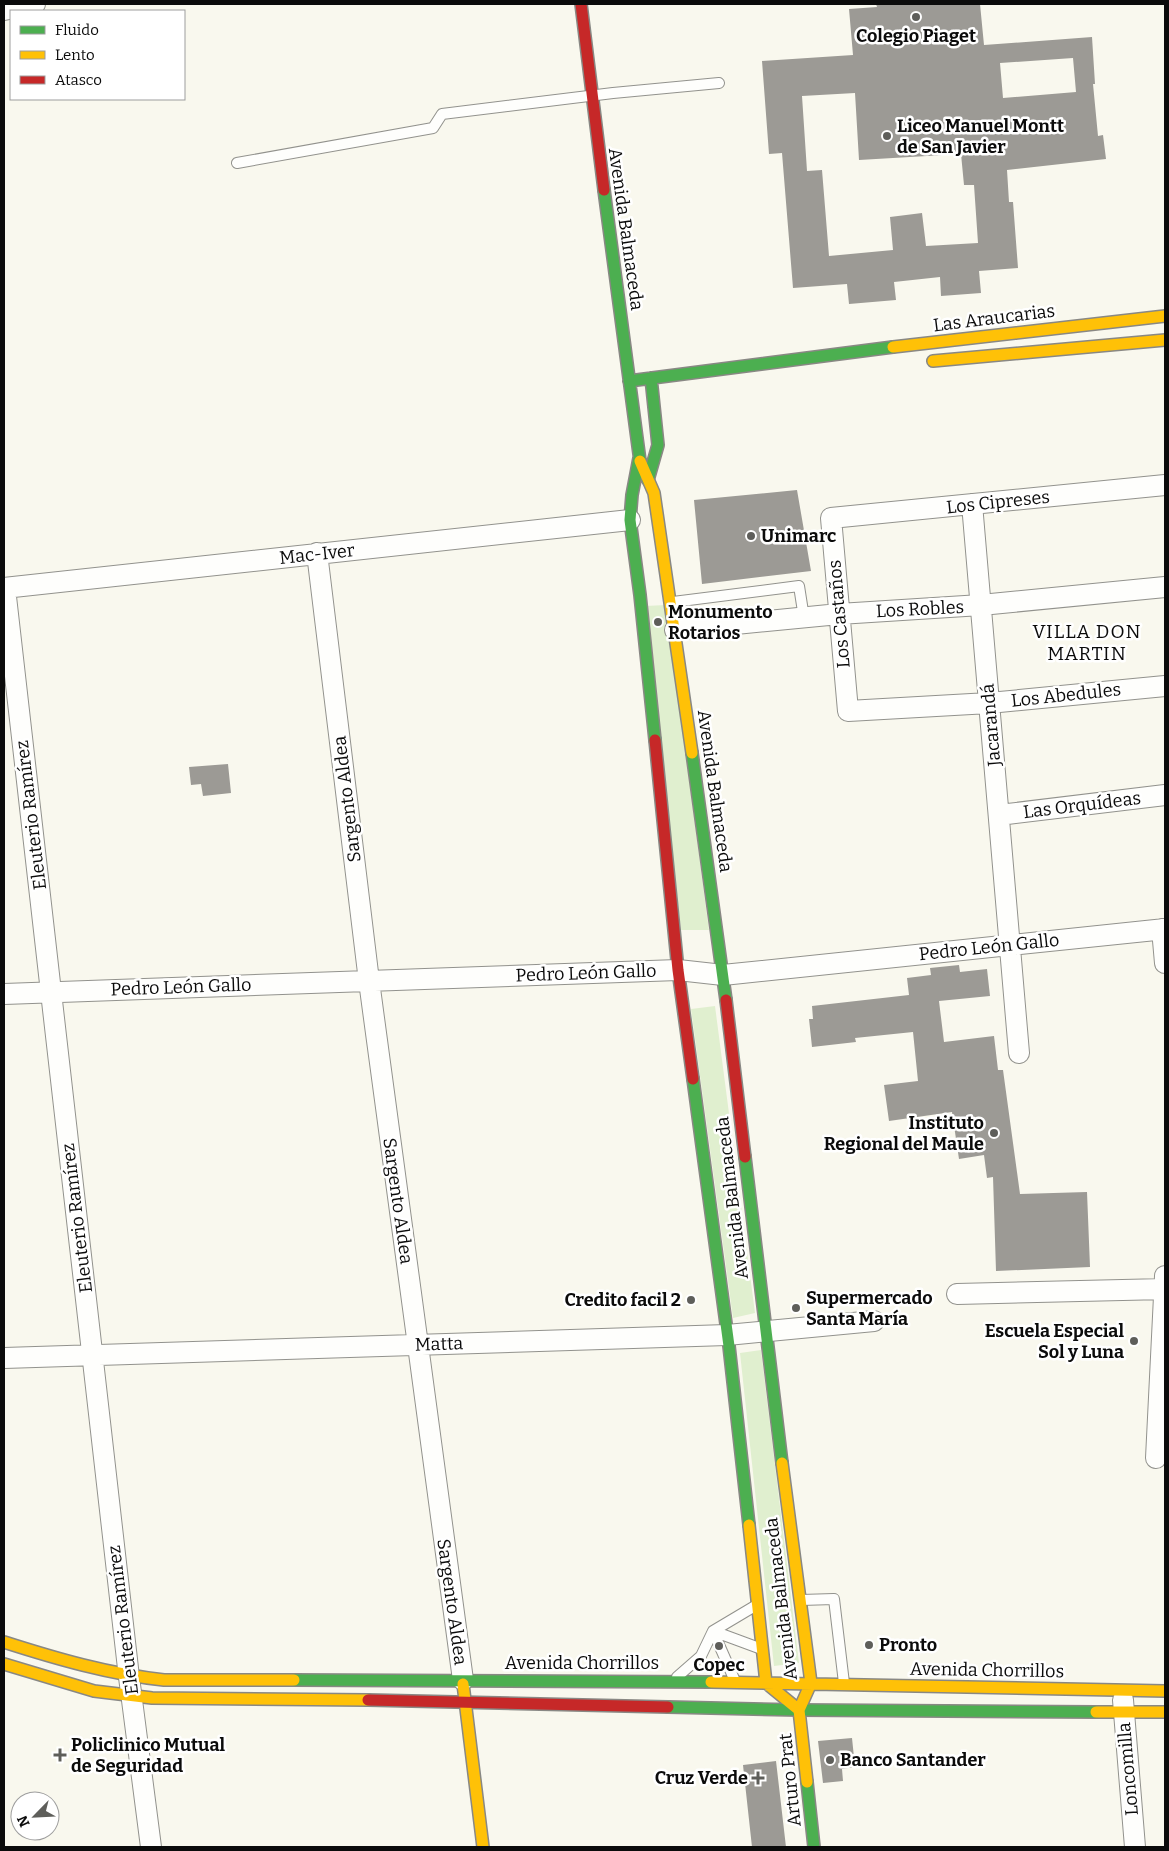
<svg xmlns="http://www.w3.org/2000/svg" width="1169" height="1851" viewBox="0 0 1169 1851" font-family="Bitter,serif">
  <rect width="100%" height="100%" fill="#f9f8ee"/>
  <path fill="#e0efcf" d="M666 605 709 930H681L645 606Z
    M715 1006 755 1313 733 1318 691 1009Z
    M761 1350 799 1663 774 1666 740 1353Z"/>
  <path fill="#9c9a95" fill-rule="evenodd" d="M876 4H980L984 45 1092 37 1095 84H1093L1098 136 1103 135 1106 159 1007 170 1009 202H1013L1018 268 979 271 981 293 941 296 940 277 894 282 896 300 849 304 847 284 793 288 782 153 769 154 762 61 853 55 849 9 877 7ZM1073 58 1076 92 1003 98 1000 63ZM855 93 859 160 961 154 964 185H974L978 243 926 246 922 213 890 217 893 250 829 256 822 170 807 171 802 96Z
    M797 490 811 571 702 584 694 500Z
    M228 764 231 793 203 796 201 784 191 785 189 767Z
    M959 965 960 972 987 969 990 996 939 1001 944 1042 994 1036 998 1070H1003L1020 1194 1087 1192 1090 1267 996 1271 993 1177 987 1178 984 1155 959 1159 952 1112 889 1121 884 1085 918 1081 913 1032 855 1038 856 1042 812 1047 809 1019H813L812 1006 909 995 907 978 931 975 930 968Z
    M852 1738 855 1767 842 1769 843 1781 823 1783 818 1741Z
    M776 1761 786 1847H752L743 1765Z"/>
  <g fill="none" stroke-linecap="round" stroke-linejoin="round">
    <g stroke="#92928d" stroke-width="12">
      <path id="lane" d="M237 163 433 128 442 114 613 93 719 83
        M673 602 799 586 804 618
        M801 1600 834 1599 844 1683
        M713 1631 735 1681
        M713 1631 759 1648
        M677 1677 701 1656 713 1631 755 1606"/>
    </g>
    <g stroke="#92928d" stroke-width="22">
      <path id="street" d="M4 10 35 4
        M1165 485 831 518 848 711 989 703 1165 686
        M972 504 1019 1053
        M317 553 369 981 463 1680
        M4 588 630 520
        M5 588 129 1677 151 1847
        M675 630 839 614 981 605 1165 587
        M999 815 1165 795
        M1162 929 1165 963
        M4 994 678 970 723 975 1165 929
        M957 1294 1165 1289
        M4 1358 727 1335 874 1321
        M1156 1458 1165 1276
        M1123 1700 1135 1847"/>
    </g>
    <g stroke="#898884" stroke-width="14">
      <path id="fast" d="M604 190 640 461
        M629 381 893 347
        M639 458 632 495 630 520 640 595 655 740
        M648 480 658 445 651 378
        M692 753 726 1000
        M693 1079 729 1346 749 1525
        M745 1157 782 1463
        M294 1680 711 1682
        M668 1707 799 1710 1096 1712
        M807 1782 814 1847"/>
    </g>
    <g stroke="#898884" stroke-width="14">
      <path id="slow" d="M893 347 1165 316
        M933 361 1165 340
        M640 461 654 493 692 753
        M782 1463 811 1683 799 1710 807 1782
        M749 1525 766 1683 799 1710
        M4 1642C57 1659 109 1674 164 1680H294
        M4 1664 94 1691 152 1698 368 1700
        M711 1682 1165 1691
        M463 1684 483 1847
        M1096 1712H1165"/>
    </g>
    <g stroke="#898884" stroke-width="14">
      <path id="jam" d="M581 4 604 190
        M655 740 678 970 693 1079
        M726 1000 745 1157
        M368 1700 668 1707"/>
    </g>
    <use href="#lane" stroke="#fefefc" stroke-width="10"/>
    <use href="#street" stroke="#fefefc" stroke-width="20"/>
    <use href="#fast" stroke="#4caf50" stroke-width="11"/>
    <use href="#slow" stroke="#ffc107" stroke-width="11"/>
    <use href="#jam" stroke="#c62828" stroke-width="11"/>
  </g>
  <g fill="#5e5e5a" stroke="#fff" stroke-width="2">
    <circle cx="916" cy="17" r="5"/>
    <circle cx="887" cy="136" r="5"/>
    <circle cx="751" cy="536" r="5"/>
    <circle cx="658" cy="622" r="5"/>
    <circle cx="994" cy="1133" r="5"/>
    <circle cx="691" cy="1300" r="5"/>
    <circle cx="796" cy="1308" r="5"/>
    <circle cx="1134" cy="1341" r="5"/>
    <circle cx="869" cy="1645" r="5"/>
    <circle cx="719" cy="1646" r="5"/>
    <path d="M57.5 1747.5h5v5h5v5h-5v5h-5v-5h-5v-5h5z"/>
    <circle cx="830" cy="1760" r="5"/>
    <path d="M755.5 1770.5h5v5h5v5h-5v5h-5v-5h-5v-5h5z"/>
  </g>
  <g text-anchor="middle" stroke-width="5" stroke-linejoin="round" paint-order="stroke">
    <g font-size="18" font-weight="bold" fill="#0b0b0b" stroke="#fff" text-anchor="start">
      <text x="916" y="42" text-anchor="middle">Colegio Piaget</text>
      <text x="897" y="132">Liceo Manuel Montt<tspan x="897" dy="21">de San Javier</tspan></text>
      <text x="761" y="542">Unimarc</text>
      <text x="668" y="618">Monumento<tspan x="668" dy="21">Rotarios</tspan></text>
      <text x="984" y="1129" text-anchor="end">Instituto<tspan x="984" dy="21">Regional del Maule</tspan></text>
      <text x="806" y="1304">Supermercado<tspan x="806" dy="21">Santa María</tspan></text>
      <text x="681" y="1306" text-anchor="end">Credito facil 2</text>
      <text x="1124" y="1337" text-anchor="end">Escuela Especial<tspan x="1124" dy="21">Sol y Luna</tspan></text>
      <text x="879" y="1651">Pronto</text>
      <text x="719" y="1671" text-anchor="middle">Copec</text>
      <text x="71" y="1751">Policlinico Mutual<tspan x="71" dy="21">de Seguridad</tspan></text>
      <text x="840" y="1766">Banco Santander</text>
      <text x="748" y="1784" text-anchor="end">Cruz Verde</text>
    </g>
    <g font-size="18" fill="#0b0b0b" stroke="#fff">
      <text transform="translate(626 229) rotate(82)" y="6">Avenida Balmaceda</text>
      <text transform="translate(994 318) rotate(-7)" y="6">Las Araucarias</text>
      <text transform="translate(998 502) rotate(-6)" y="6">Los Cipreses</text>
      <text transform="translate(317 554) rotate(-6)" y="6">Mac-Iver</text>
      <text transform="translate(920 609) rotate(-3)" y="6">Los Robles</text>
      <text transform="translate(839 614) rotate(-95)" y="6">Los Castaños</text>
      <text transform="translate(1066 695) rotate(-6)" y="6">Los Abedules</text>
      <text transform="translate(991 725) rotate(-95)" y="6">Jacarandá</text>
      <text transform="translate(715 791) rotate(82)" y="6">Avenida Balmaceda</text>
      <text transform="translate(347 799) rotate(-97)" y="6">Sargento Aldea</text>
      <text transform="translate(1082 805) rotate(-7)" y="6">Las Orquídeas</text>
      <text transform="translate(31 815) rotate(-97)" y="6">Eleuterio Ramírez</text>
      <text transform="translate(989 947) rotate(-6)" y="6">Pedro León Gallo</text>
      <text transform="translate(586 973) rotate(-2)" y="6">Pedro León Gallo</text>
      <text transform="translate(181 987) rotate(-2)" y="6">Pedro León Gallo</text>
      <text transform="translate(732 1198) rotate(-97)" y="6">Avenida Balmaceda</text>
      <text transform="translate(398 1201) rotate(82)" y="6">Sargento Aldea</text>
      <text transform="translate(77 1218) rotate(-97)" y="6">Eleuterio Ramírez</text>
      <text transform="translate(439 1344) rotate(-2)" y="6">Matta</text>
      <text transform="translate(781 1599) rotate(-97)" y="6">Avenida Balmaceda</text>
      <text transform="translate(452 1602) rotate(82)" y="6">Sargento Aldea</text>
      <text transform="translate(123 1620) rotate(-97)" y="6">Eleuterio Ramírez</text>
      <text x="582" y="1669">Avenida Chorrillos</text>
      <text transform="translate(987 1670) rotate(1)" y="6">Avenida Chorrillos</text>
      <text transform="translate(1128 1769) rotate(-95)" y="6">Loncomilla</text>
      <text transform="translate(790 1780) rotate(-96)" y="6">Arturo Prat</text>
    </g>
    <g font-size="19" letter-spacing="1" fill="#0b0b0b" stroke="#fff">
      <text x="1087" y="638">VILLA DON<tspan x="1087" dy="22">MARTIN</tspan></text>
    </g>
  </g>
  <rect width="1169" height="1851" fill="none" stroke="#0b0b0b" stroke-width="10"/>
  <rect x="10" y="10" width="175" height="90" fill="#ffffff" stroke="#9d9d9d"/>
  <rect x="20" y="26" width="25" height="8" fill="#4caf50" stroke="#9d9d9d"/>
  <text x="55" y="35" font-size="15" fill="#0b0b0b">Fluido</text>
  <rect x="20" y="51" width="25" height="8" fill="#ffc107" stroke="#9d9d9d"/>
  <text x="55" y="60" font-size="15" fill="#0b0b0b">Lento</text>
  <rect x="20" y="76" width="25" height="8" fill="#c62828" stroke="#9d9d9d"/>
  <text x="55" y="85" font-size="15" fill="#0b0b0b">Atasco</text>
  <g transform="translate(35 1816) rotate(246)"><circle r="24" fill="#ffffff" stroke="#9d9d9d"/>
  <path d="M0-4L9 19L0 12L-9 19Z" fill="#5e5e5a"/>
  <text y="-8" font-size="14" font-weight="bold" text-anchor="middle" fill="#0b0b0b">N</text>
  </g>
</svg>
